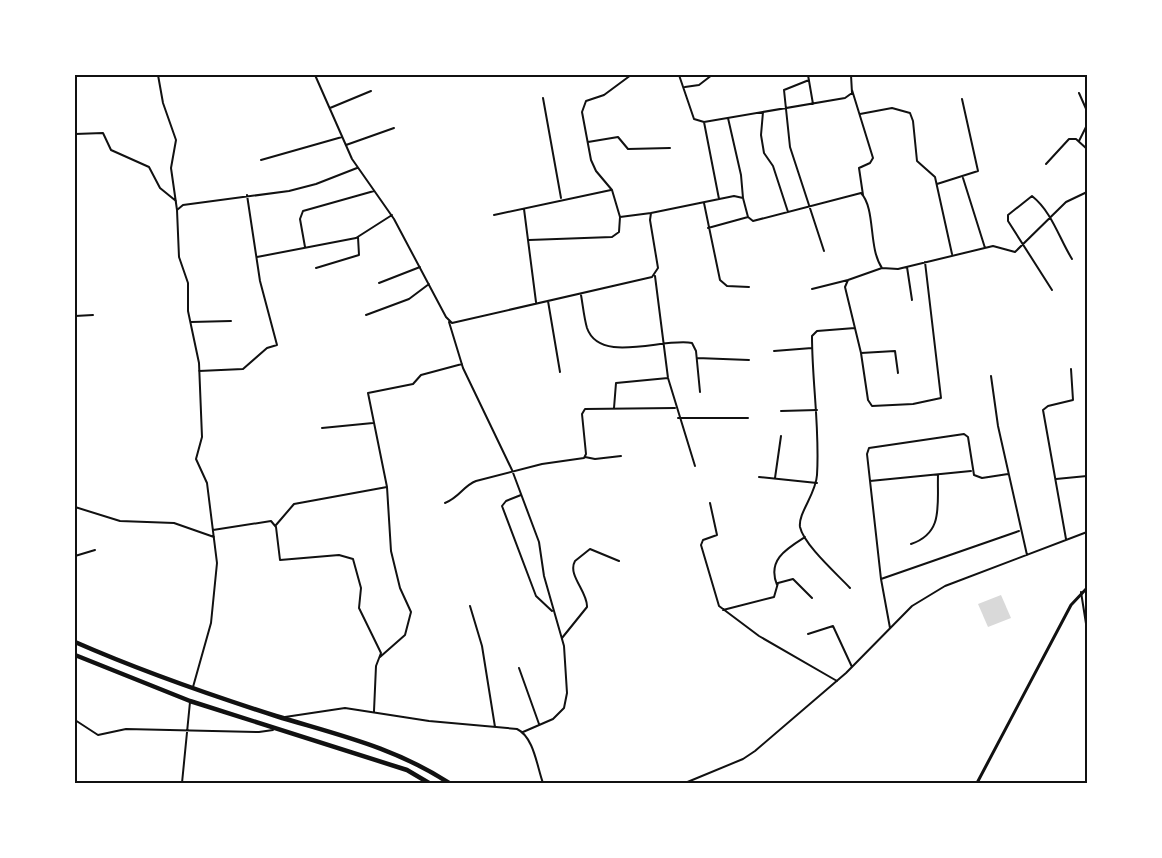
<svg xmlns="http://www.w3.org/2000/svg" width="1162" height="858" viewBox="0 0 1162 858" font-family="Commissioner,sans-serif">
  <rect width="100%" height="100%" fill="#fff"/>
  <path fill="#d9d9d9" d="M1001 595 1011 618 988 627 978 604Z"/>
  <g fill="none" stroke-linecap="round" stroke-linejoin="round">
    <path stroke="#111" stroke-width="2" d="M158 75 163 103 176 140 171 168 177 210
      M315 75 352 159 394 219 446 317 452 323 652 277 658 268 650 220 651 213 734 196 743 198 748 217 753 221 861 193C876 209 868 248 882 268
      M631 75 604 95 586 101 582 112 591 160 596 171 612 190 620 217 651 213
      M679 75 694 119 704 122 845 98 852 93 851 75
      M808 75 813 104
      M809 80 784 90 790 147 824 251
      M685 87 699 85 712 75
      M852 90 873 158 870 163 859 168 863 195
      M1079 93 1087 111
      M543 98 561 198
      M330 108 371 91
      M763 112 761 135 764 153 773 166 788 212
      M860 114 892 108 910 113 913 121 917 161 935 177 952 254
      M728 118 741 175 743 198
      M704 122 719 199
      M75 134 103 133 111 150 149 167 160 188 176 201
      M1079 141 1087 125
      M588 142 618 137 628 149 670 148
      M346 145 394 128
      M261 160 342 137
      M1046 164 1069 139H1076L1087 149
      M963 178 985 248
      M937 184 978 171 962 99
      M704 203 720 280 727 286 749 287
      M524 209 536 302
      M494 215 611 190
      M708 228 748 217
      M529 240 612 237 619 232 620 217
      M305 247 300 219 303 211 374 191
      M257 257 356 238 392 215
      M925 262 941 398 913 404 872 406 868 400 861 353 845 287 848 280 882 268 898 269 993 246 1015 252 1066 202 1087 192
      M907 267 912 300
      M316 268 359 255 358 237
      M655 276 668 378 695 466
      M379 283 420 267
      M812 289 848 280
      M1052 290 1008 221V215L1032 196C1052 212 1059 238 1072 259
      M581 295C583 306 584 318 587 328 600 365 664 337 692 343L696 351 700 392
      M548 301 560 372
      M366 315 409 299 429 284
      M75 316 93 315
      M191 322 231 321
      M449 322 463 368 512 470 539 542 544 576 564 646 567 693 564 708 553 719 523 732
      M774 351 812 348
      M861 353 895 351 898 373
      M697 358 749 360
      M199 371 243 369 267 348 277 345 260 281 247 195
      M991 376 998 426 1027 555
      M614 408 616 383 668 378
      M781 411 817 410
      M678 418H748
      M322 428 373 423
      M585 457 595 459 621 456
      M759 477 817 483
      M775 478 781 436
      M1056 479 1087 476
      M870 481 971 471
      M521 495 506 501 502 506 536 596 552 611
      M445 503C460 497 463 486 476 481L542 464 584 458 586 454 582 414 585 409 675 408
      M710 503 717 535 703 540 701 545 719 606 759 636 837 681
      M75 507 120 521 174 523 214 537
      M276 525 294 504 387 487
      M213 530 271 521 276 527 280 560 339 555 353 559 361 588 359 608 381 653 376 666 374 711
      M1066 539 1043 410 1048 406 1073 400 1071 369
      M911 544C944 533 937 505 938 475
      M75 556 95 550
      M881 579 1019 531
      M777 585C767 560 786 549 805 537
      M850 588C837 574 804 545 800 527 798 513 816 494 817 475 820 428 812 383 812 336L817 331 855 328
      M1081 592 1087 630
      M470 606 482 646 495 727
      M723 610 774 597 778 583 793 579 812 598
      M890 628 881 579 867 454 869 448 964 434 968 437 974 475 982 478 1008 474
      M808 634 833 626 852 667
      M562 638 587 607C588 592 567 575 575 561L590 549 619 561
      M380 657 405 635 411 612 400 588 391 551 387 487 368 393 413 384 421 375 462 364
      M519 668 539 724
      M193 687 211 623 217 563 207 483 196 459 202 437 199 363 188 311V283L179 257 177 210 183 205 289 191 316 184 357 168
      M285 717 345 708 429 721 517 729C534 737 537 767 543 783
      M75 720 98 735 126 729 259 732 273 730
      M182 783 190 702
      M685 783 743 759 755 751 846 673 912 606 945 586 1087 532"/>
    <path stroke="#111" stroke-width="3" d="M977 783 1071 605 1087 588"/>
    <path stroke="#111" stroke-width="4.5" d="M75 642C141 671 207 694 276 716 338 735 394 747 449 783
      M75 655 190 701 407 770 429 783"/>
  </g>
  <rect width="1162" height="858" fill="none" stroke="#ffffff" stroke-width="153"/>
  <rect x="76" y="76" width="1010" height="706" fill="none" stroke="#111" stroke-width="2"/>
</svg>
